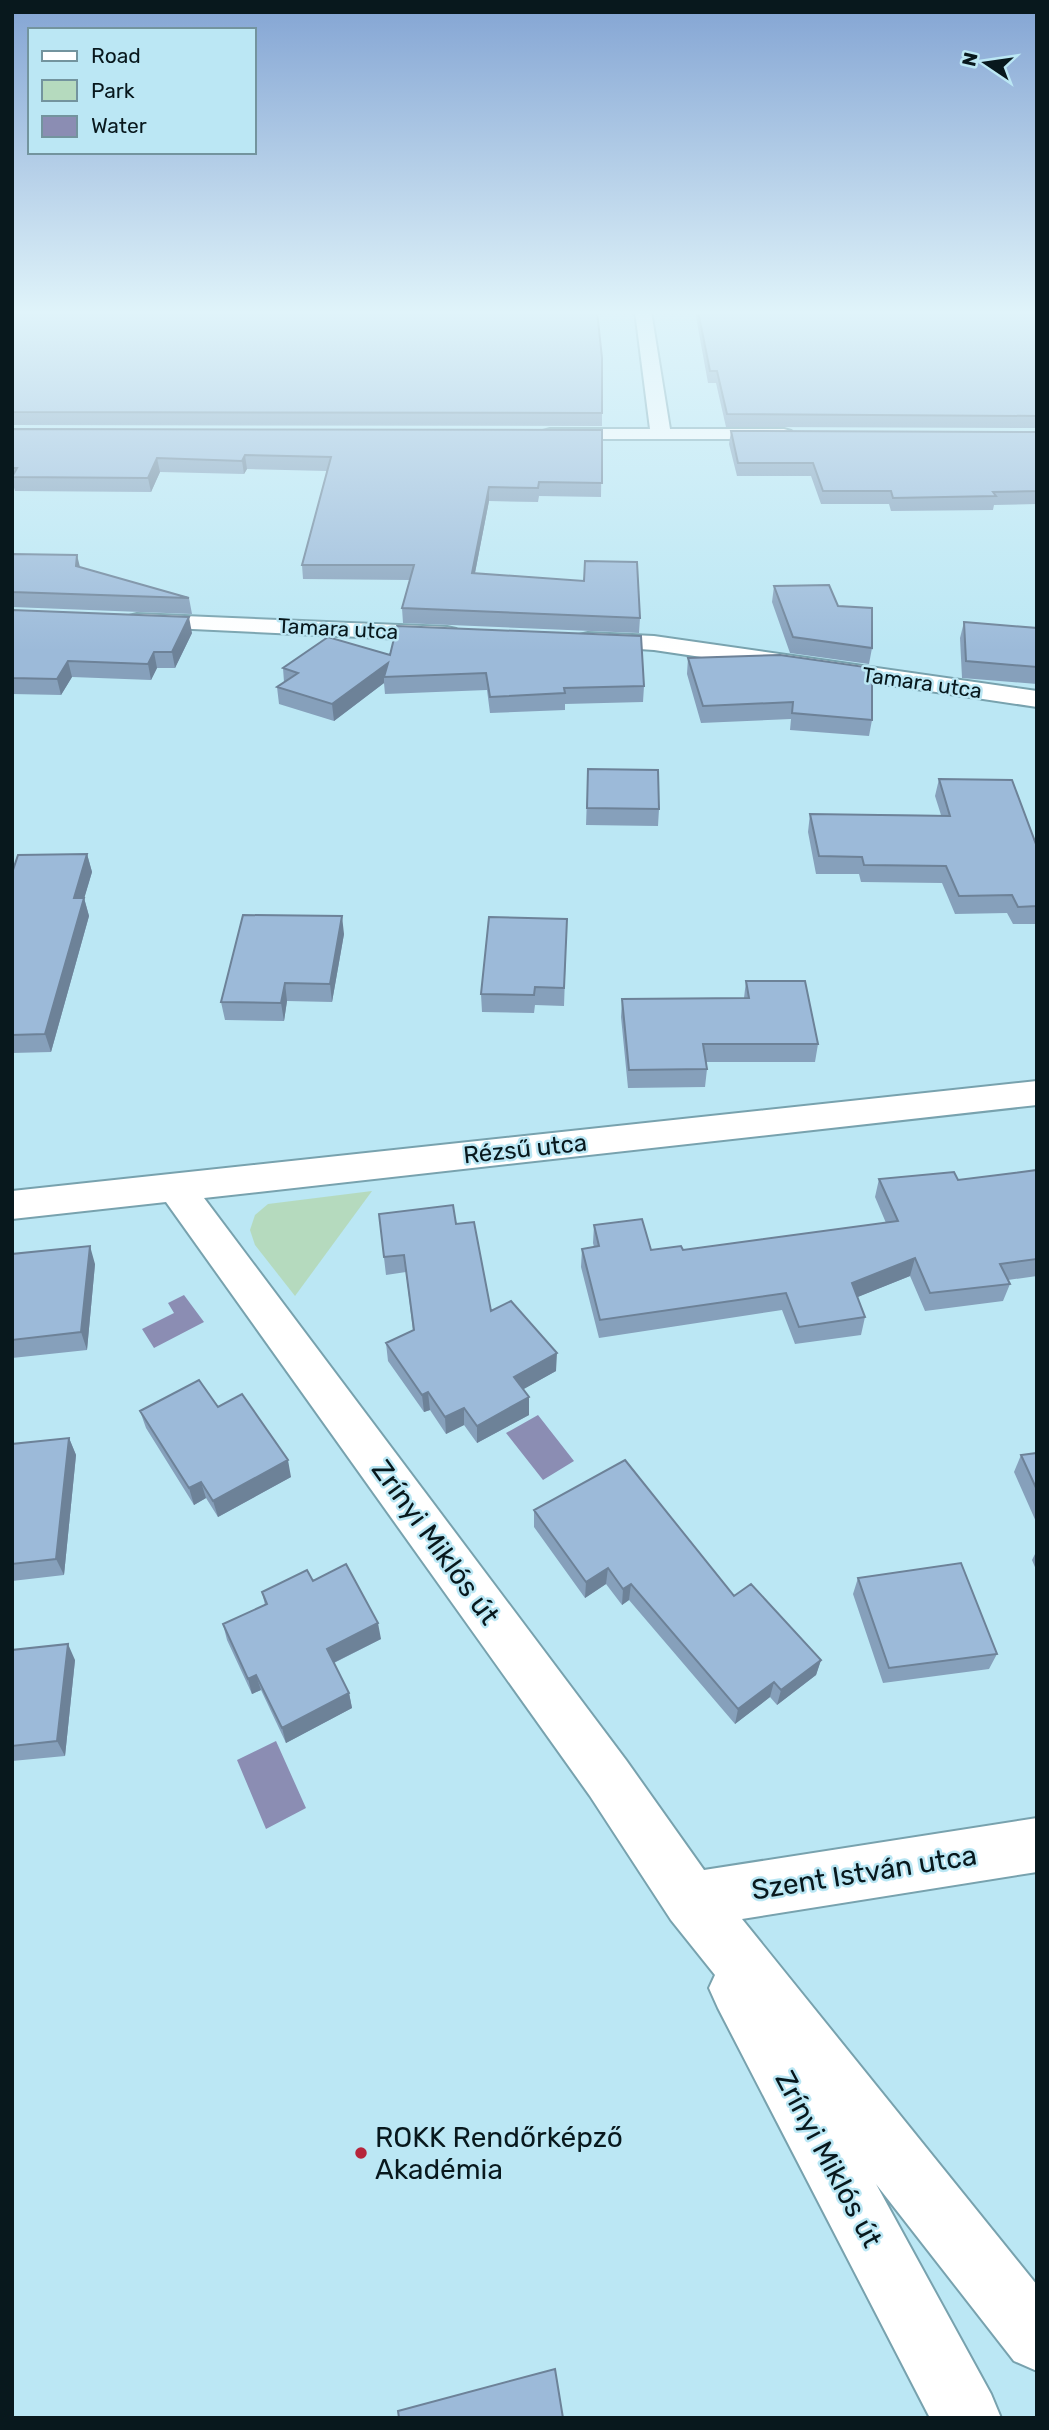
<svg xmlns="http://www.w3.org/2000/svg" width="1049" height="2430" viewBox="0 0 1049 2430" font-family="Rubik,sans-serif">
  <rect width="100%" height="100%" fill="#bbe7f4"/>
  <path fill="#b5dabe" d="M372 1191 295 1296 255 1245 250 1230 255 1215 268 1204Z"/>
  <path fill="#8b8db3" d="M184 1295 204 1322 154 1348 142 1329 174 1313 168 1303Z
    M538 1415 574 1461 543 1480 506 1433Z
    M276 1741 306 1808 266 1829 237 1760Z"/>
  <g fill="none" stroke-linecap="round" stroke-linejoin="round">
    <g stroke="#78a2ae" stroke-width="4">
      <path id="street" d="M635 311H651L670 429H784L791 431 794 435 791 439H543L540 435 543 431 550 429H650Z
        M137 614 447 627 456 629 459 634 456 639 447 641 129 626 125 621 129 616Z
        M588 633 654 636 1037 691V707L654 650 579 645 576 640 579 635Z
        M1037 1081V1105L204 1198 626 1760 704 1870 1037 1818V1872L742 1919 1037 2285V2371L1014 2361 876 2184 991 2394 1001 2418H930L718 2008 709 1988 715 1975 671 1920 590 1796 166 1202 12 1219V1191Z"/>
    </g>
    <use href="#street" fill="#fff" fill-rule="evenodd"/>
  </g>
  <path fill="#86a0bb" d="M12 311H597L602 358V426L12 425Z
    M695 311H1037V428L726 427 716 383H708Z
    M12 429 602 430 601 497 539 496 538 502 489 501 475 573 640 618 639 633 403 623 402 608 410 580 303 579 302 565 327 471 247 469 244 474 160 472 151 492 15 491 12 481Z
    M731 431 1037 432V504L994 505 993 510 891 511 889 504H821L811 476H737L729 444Z
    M12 554 80 567 189 598 192 614 12 607Z
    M774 586 838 606 872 648 869 664 790 653 772 602Z
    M12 610 192 633 175 668H157L151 680 72 677 61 695 12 694Z
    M964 622 1037 628V684L962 678 960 638Z
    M390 655 644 686 643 702 565 704V710L490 713 487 690 385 694 384 683 334 721 279 704 277 687 284 682 283 668Z
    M688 658 872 720 869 736 790 730 791 719 701 723 687 674Z
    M588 769 659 809 658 826 586 825Z
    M939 779 1037 847V924H1013L1007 913 955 914 942 883 861 882 859 874H816L808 832 810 814 941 815 935 796Z
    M87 854 92 872 84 898 89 916 51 1052 12 1053V873Z
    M567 919 564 1006 535 1005 534 1013 482 1012 481 994Z
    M344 934 332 1002 287 1001 284 1021 225 1020 221 1002Z
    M746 981 818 1044 815 1062H706L707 1069 705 1087 628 1088 621 1017 622 999 744 998Z
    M1037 1170V1276L1008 1280 1010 1284 1003 1301 925 1311 910 1276 857 1297 865 1317 861 1335 795 1344 782 1310 599 1338 581 1267 582 1249 594 1247 593 1243 594 1225 651 1250H683L886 1223 875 1197 879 1179 958 1180Z
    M379 1214 456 1224 491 1311 556 1371 523 1389 529 1415 477 1443 464 1425 446 1434 430 1410 424 1412 388 1361 386 1343 413 1331 406 1272 386 1275Z
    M12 1254 95 1264 87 1350 12 1358Z
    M218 1407 291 1477 218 1517 206 1498 194 1505 146 1428 140 1411Z
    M69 1438 76 1455 64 1575 12 1581V1444Z
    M1037 1453V1524L1014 1472 1021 1455Z
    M534 1510 734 1596 821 1660 816 1675 777 1705 770 1697 735 1724 629 1600 622 1605 606 1584 585 1598 534 1527Z
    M1037 1550V1572L1032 1560Z
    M858 1578 997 1654 989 1669 883 1683 853 1594Z
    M313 1581 381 1639 334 1663 349 1693 352 1708 286 1743 261 1690 252 1694 227 1640 223 1624 265 1605 262 1592Z
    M12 1650 75 1660 65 1756 12 1761Z"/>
  <path fill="#6d8298" d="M245 455 247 469 244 474 242 461Z
    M157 458 160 472 151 492 148 478Z
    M489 487V501L472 588V573Z
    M77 555 81 571 76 566Z
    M189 617 192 633 175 668 172 652Z
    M154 652 157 668 151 680 148 664Z
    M68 661 72 677 61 695 57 679Z
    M388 663 384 677V683L334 721 332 704Z
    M87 854 92 872 79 916 74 898Z
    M84 898 89 916 51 1052 45 1034Z
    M342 916 344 934 332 1002 330 984Z
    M285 983 287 1001 284 1021 281 1003Z
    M90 1246 95 1264 87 1350 81 1332Z
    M915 1258 910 1276 848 1301 852 1283Z
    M557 1353 556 1371 515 1394 514 1377Z
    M428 1392 430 1410 424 1412 422 1395Z
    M529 1397V1415L477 1443V1426Z
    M464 1408V1425L446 1434 445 1417Z
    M69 1438 76 1455 64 1575 56 1559Z
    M288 1460 291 1477 218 1517 213 1501Z
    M201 1482 206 1498 194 1505 189 1488Z
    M608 1568 606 1584 585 1598 586 1582Z
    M631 1584 629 1600 622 1605 623 1589Z
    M378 1623 381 1639 331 1664 327 1649Z
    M68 1644 75 1660 65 1756 57 1741Z
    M821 1660 816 1675 777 1705 781 1690Z
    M256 1675 261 1690 252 1694 248 1679Z
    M774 1682 770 1697 735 1724 738 1709Z
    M349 1693 352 1708 286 1743 282 1728Z"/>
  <path fill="#9cbad9" stroke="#6d8298" stroke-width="2" d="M15 311H597L602 358V413L12 412V315Z
    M698 311H1037V416L727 414 717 371H710Z
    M12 429 602 430V483L539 482 538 488 489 487 472 573 584 581 585 561 637 562 640 618 402 608 414 565H302L331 457 245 455 242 461 157 458 148 478 12 477 17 468H12Z
    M731 431 1037 432V491L993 492 996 496 893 498 891 491H823L813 463H738Z
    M12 554 77 555 76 566 189 598 12 592Z
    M829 585 838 606 872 608V648L793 637 774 586Z
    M12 610 189 617 172 652H154L148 664 68 661 57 679 12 678Z
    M964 622 1037 628V667L966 661Z
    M397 626 641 636 644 686 564 688 565 693 490 697 486 673 384 677 388 663 332 704 277 687 298 673 283 668 328 637 390 655Z
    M780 655 872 668V720L792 713 793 702 703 706 688 658Z
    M588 769 658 770 659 809 587 808Z
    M939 779 1012 780 1037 847V906L1018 907 1012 895 959 896 946 866 864 865 862 857 819 856 810 814 950 816Z
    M87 854 74 898H84L45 1034 12 1035V873L18 855Z
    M243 915 342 916 330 984 285 983 281 1003 221 1002Z
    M489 917 567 919 564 988 535 987 534 995 481 994Z
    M746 981H805L818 1044H703L707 1069 629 1070 622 999 749 998Z
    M1037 1170V1259L1000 1264 1010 1284 930 1293 915 1258 852 1283 865 1317 799 1327 786 1293 600 1320 582 1249 599 1246 594 1225 642 1219 651 1250 681 1246 683 1250 898 1221 879 1179 954 1172 958 1180Z
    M453 1205 456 1224 474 1222 491 1311 511 1301 557 1353 514 1377 529 1397 477 1426 464 1408 445 1417 428 1392 422 1395 386 1343 414 1330 404 1255 384 1257 379 1214Z
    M90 1246 81 1332 12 1340V1254Z
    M199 1380 218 1407 242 1394 288 1460 213 1501 201 1482 189 1488 140 1411Z
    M69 1438 56 1559 12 1564V1444Z
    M1037 1453V1490L1021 1455Z
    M625 1460 734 1596 751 1584 821 1660 781 1690 774 1682 738 1709 631 1584 623 1589 608 1568 586 1582 534 1510Z
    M961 1563 997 1654 889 1668 858 1578Z
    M346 1564 378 1623 327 1649 349 1693 282 1728 256 1675 248 1679 223 1624 267 1604 262 1592 307 1570 313 1581Z
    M68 1644 57 1741 12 1746V1650Z
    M555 2369 563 2418H399L398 2411Z"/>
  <linearGradient id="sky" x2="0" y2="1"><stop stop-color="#83a4d3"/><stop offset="0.48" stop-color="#e0f4fa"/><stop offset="1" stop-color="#e0f4fa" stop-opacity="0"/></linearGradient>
  <rect width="1049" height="651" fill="url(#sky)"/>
  <circle fill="#b6253b" stroke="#bbe7f4" stroke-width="2.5" cx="361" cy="2153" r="7"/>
  <g text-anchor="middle" stroke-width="5" stroke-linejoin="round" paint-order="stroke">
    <g font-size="21" fill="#08181d" stroke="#bbe7f4">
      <text transform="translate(338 629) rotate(3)" y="7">Tamara utca</text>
      <text transform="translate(922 683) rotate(8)" y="7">Tamara utca</text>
    </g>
    <g font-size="24" fill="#08181d" stroke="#bbe7f4">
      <text transform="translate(525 1149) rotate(-6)" y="8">Rézsű utca</text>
    </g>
    <g font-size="28" fill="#08181d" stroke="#bbe7f4">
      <text transform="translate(436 1542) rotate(54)" y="10">Zrínyi Miklós út</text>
      <text transform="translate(864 1872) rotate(-9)" y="10">Szent István utca</text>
      <text transform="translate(829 2159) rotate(62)" y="10">Zrínyi Miklós út</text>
    </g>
    <g font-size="28" fill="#08181d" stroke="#bbe7f4" text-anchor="start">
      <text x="375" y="2147">ROKK Rendőrképző<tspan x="375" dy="32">Akadémia</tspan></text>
    </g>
  </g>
  <rect width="1049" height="2430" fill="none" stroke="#08181d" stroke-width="28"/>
  <rect x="28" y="28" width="228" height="126" fill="#bbe7f4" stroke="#73949e" stroke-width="2"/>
  <rect x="42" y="51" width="35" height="10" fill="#ffffff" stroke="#73949e" stroke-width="2"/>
  <text x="91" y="63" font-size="21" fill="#08181d">Road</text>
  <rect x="42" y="80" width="35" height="21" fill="#b5dabe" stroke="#73949e" stroke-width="2"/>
  <text x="91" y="98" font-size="21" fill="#08181d">Park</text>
  <rect x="42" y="116" width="35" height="21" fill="#8b8db3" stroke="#73949e" stroke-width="2"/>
  <text x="91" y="133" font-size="21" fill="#08181d">Water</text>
  <g transform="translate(986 63) rotate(283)" stroke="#bbe7f4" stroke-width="5" paint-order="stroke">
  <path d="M0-5L12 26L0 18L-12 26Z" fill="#08181d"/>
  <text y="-10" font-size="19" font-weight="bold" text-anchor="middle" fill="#08181d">N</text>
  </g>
</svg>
